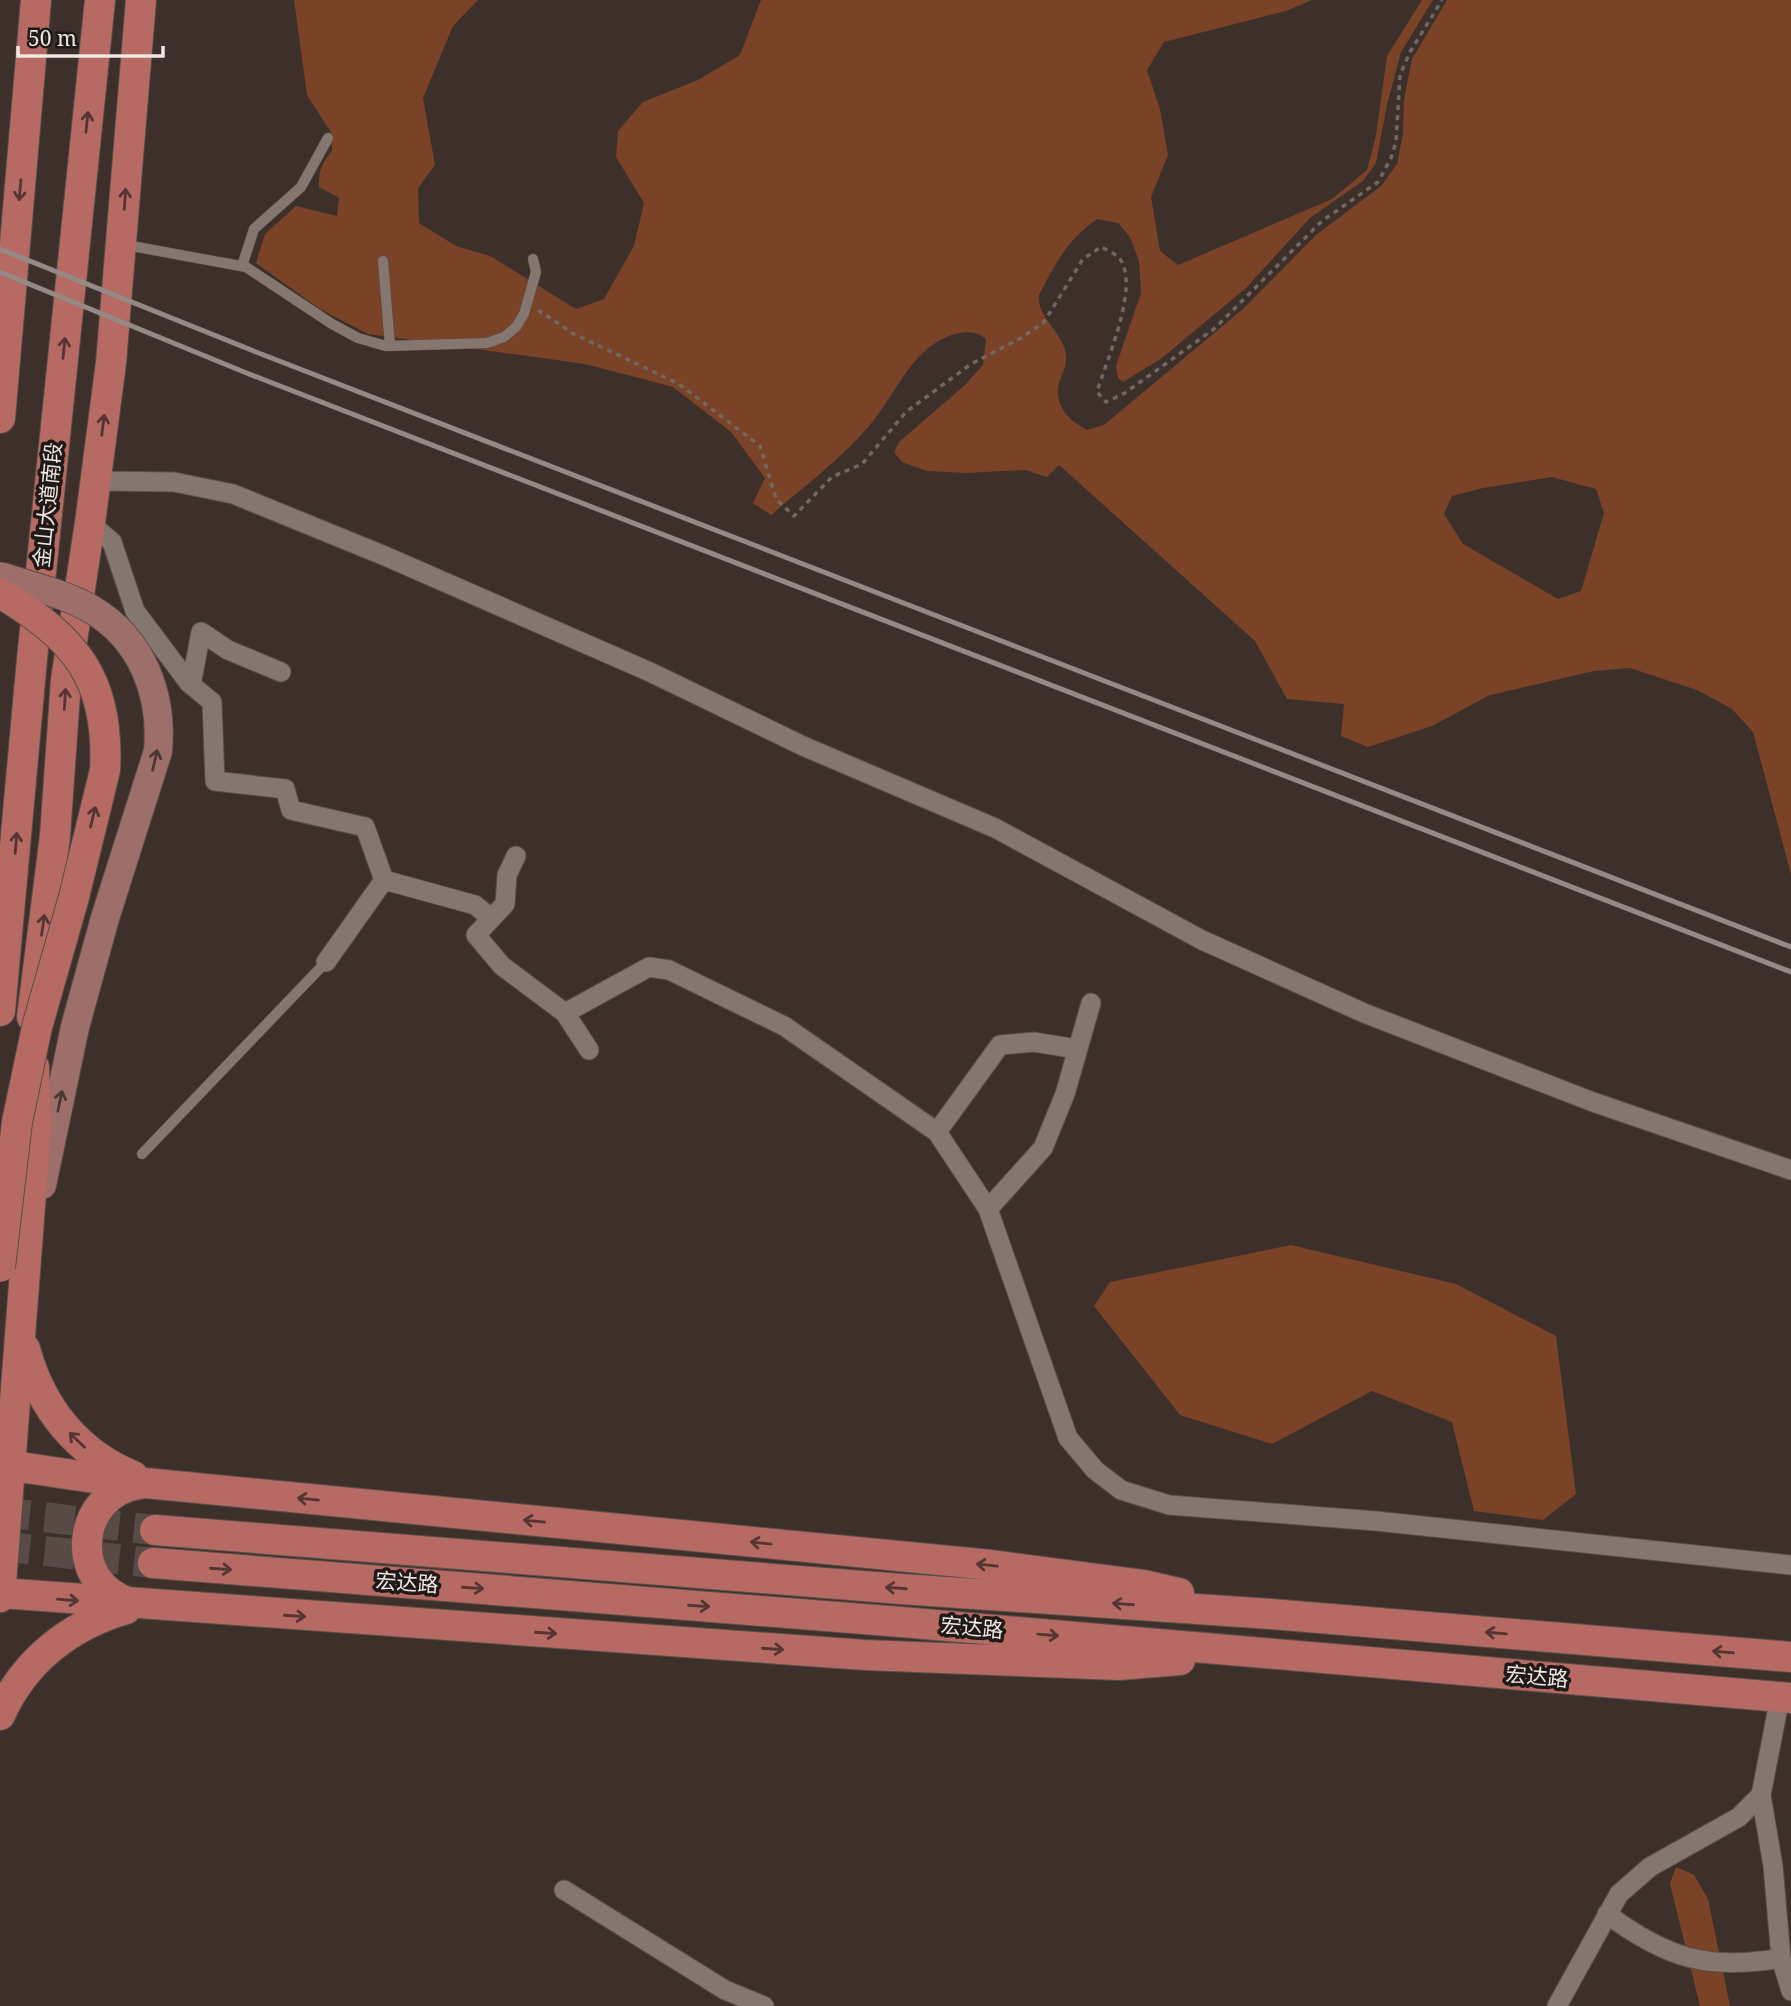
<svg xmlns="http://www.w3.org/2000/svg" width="1791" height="2006" viewBox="0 0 1791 2006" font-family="'Noto Serif','Noto Sans SC',serif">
  <rect width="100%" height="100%" fill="#3d302a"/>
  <path fill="#7a4227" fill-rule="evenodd" d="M294 0H478L453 26 423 98 435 165 418 188 419 223 456 246 490 256 576 309 604 299 634 246 644 203 616 157 618 131 643 102 698 80 740 55 761 0H1312L1286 11 1164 42 1147 70 1160 109 1168 155 1151 197 1160 251 1178 265 1332 199 1367 170 1376 135 1387 56 1422 0H1433L1401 52 1387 105 1376 163 1363 181 1310 218 1246 288 1162 358 1123 382 1118 378 1116 366 1141 293 1139 261 1130 237 1118 223 1097 219C1066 241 1056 263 1039 295 1036 317 1064 333 1066 355 1068 373 1052 382 1060 403 1065 417 1075 423 1087 430L1104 425 1243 309 1316 235 1381 186 1397 164 1403 134 1404 99 1412 59 1447 0H1791V874L1753 732 1732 709 1697 690 1630 668 1594 671 1490 695 1432 726 1368 747 1341 736 1344 704 1287 699 1255 641 1059 465 1047 477 1025 470 967 473 927 471 902 462 894 452 899 442 965 385 983 365 986 339C972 327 952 333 937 342 909 358 891 400 870 425 841 459 805 486 771 515L753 503 765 478 731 432 673 387 585 364 368 334 320 309 256 263 265 234 296 206 337 216 339 198 319 187C318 172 322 163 332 151V134L307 95ZM1552 477 1596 489 1604 513 1581 591 1558 599 1463 544 1444 514 1452 496 1483 488Z
    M1291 1245 1456 1284 1556 1336 1576 1494 1543 1520 1474 1511 1452 1422 1372 1391 1272 1444 1180 1415 1094 1306 1110 1282Z
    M1676 1867 1694 1875 1708 1899 1730 2006H1700L1670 1884Z"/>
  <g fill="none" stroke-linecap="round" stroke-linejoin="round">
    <path stroke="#584b46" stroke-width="30" stroke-dasharray="30 15" stroke-linecap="butt" d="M0 1512 155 1530
      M0 1546 153 1563"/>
    <g stroke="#594e48" stroke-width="11">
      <path id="lane" d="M126 245 246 267 332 324 358 338 386 346 487 343 504 337 516 327 524 314 536 272 533 259
        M383 261 390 346
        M242 266 254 229 301 187 328 138
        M142 1154 326 962"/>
    </g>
    <g stroke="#594e48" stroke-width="21">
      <path id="street" d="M96 481 174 482 233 494 385 556 650 672 803 746 995 828 1202 940 1364 1013 1593 1102 1791 1170
        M90 523 112 542 135 611 189 683 212 702 215 781 285 789 291 810 365 827 384 880 326 962
        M191 685 201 632 228 650 281 672
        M516 856 507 875 505 904 476 935 502 966 565 1013 649 967 669 970 784 1026 937 1132 988 1209 1068 1438 1095 1470 1121 1490 1169 1505 1376 1521 1791 1565
        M384 880 475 905 491 918
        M565 1013 589 1050
        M937 1132 1000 1045 1034 1042 1077 1049
        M988 1209 1043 1148 1065 1094 1091 1003
        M1761 1795 1773 1866 1781 1958 1791 1991
        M564 1890 725 1990 764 2006
        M1607 1914C1666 1958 1708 1971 1781 1958
        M1557 2006 1619 1894 1650 1867 1739 1817 1761 1795 1780 1697"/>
    </g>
    <g stroke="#594e48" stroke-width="30">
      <path id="secondary" d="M42 1185 75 1027 105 918"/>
    </g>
    <g stroke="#594e48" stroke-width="32">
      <path id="primary" d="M0 418 36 0
        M0 1011 32 659 100 0
        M32 1017 55 836 66 680 90 523 111 363 141 0
        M25 1349C41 1408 77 1453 133 1476
        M0 1464 94 1478 991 1565 1144 1585 1179 1593
        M155 1530 901 1589 1271 1614 1791 1657
        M153 1563 901 1622 1791 1698
        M0 1593 865 1655 1119 1665 1180 1660
        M0 1597 36 1128 34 1067
        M131 1603C67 1585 75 1493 140 1484
        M0 1715C24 1661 70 1625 126 1609"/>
    </g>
    <path stroke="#736762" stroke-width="3.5" stroke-dasharray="5 5" stroke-linecap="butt" d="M538 310 574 334 679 384 760 446 776 499 794 516 832 477 862 464 906 412 971 364 1021 338 1044 322 1083 259 1101 247C1107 250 1116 254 1120 259 1140 287 1106 361 1097 392L1106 402 1125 393 1214 329 1322 221 1378 182 1391 158 1396 142 1400 75 1410 52 1442 0"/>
    <use href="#lane" stroke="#85766f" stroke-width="10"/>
    <use href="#street" stroke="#85766f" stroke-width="19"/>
    <use href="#secondary" stroke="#9e6f6a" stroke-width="28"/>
    <use href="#primary" stroke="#b76964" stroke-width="30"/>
    <path stroke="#948984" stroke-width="5" d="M0 249 256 352 1791 947
      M0 272 249 374 1791 972"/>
    <g stroke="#594e48" stroke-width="30" stroke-linecap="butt">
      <path id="secondary-bridge" d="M0 576C30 586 63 593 91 609 142 639 163 694 158 751L105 918"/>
    </g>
    <g stroke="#594e48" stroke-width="32" stroke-linecap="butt">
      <path id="primary-bridge" d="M0 593C75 638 110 679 105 770L74 897 37 1027 17 1122 0 1267"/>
    </g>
    <use href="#secondary-bridge" stroke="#9e6f6a" stroke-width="28"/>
    <use href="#primary-bridge" stroke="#b76964" stroke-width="30"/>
  </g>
  <defs><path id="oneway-shaft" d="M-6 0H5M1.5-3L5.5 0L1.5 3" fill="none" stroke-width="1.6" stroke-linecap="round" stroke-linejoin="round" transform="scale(1.75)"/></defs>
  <g stroke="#543532">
    <use href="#oneway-shaft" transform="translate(87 122) rotate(-84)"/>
    <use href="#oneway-shaft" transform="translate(20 190) rotate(95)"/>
    <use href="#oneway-shaft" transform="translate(125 199) rotate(-86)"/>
    <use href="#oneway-shaft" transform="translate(64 348) rotate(-84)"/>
    <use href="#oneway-shaft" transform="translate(103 425) rotate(-83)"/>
    <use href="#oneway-shaft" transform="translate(65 699) rotate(-86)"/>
    <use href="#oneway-shaft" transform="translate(93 817) rotate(-76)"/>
    <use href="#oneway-shaft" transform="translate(16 843) rotate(-85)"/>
    <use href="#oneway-shaft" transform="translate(43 925) rotate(-82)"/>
    <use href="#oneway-shaft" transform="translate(77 1440) rotate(-136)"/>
    <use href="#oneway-shaft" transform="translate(308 1499) rotate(-174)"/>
    <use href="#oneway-shaft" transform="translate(534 1521) rotate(-174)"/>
    <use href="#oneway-shaft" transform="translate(761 1543) rotate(-174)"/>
    <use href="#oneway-shaft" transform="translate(987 1565) rotate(-174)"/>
    <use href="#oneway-shaft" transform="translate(221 1569) rotate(4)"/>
    <use href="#oneway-shaft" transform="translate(473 1588) rotate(4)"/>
    <use href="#oneway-shaft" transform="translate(896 1588) rotate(-176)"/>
    <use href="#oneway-shaft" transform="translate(68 1600) rotate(5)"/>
    <use href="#oneway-shaft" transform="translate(1123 1604) rotate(-176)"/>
    <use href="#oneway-shaft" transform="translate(699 1606) rotate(4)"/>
    <use href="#oneway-shaft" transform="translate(295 1616) rotate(4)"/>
    <use href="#oneway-shaft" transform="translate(546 1633) rotate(4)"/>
    <use href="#oneway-shaft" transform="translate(1496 1633) rotate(-175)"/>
    <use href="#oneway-shaft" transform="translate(1048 1635) rotate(5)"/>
    <use href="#oneway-shaft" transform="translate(773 1649) rotate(4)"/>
    <use href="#oneway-shaft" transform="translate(1723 1652) rotate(-175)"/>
  </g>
  <g stroke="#4b3734">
    <use href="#oneway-shaft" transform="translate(155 760) rotate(-77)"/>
    <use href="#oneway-shaft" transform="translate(60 1101) rotate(-78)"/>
  </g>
  <g text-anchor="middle" stroke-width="7" stroke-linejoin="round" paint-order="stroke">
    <g font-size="21" fill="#f0e7e3" stroke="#1f1917">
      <text transform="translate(48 505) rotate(-84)" y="7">金山大道南段</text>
      <text transform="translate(407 1583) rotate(4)" y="7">宏达路</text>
      <text transform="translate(972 1628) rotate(5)" y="7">宏达路</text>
      <text transform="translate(1537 1677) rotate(5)" y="7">宏达路</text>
    </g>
  </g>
  <path d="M18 46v10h145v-10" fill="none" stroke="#f0e7e3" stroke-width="3.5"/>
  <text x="28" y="46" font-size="21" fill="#f0e7e3" stroke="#1f1917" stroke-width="5" paint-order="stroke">50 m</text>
</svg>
